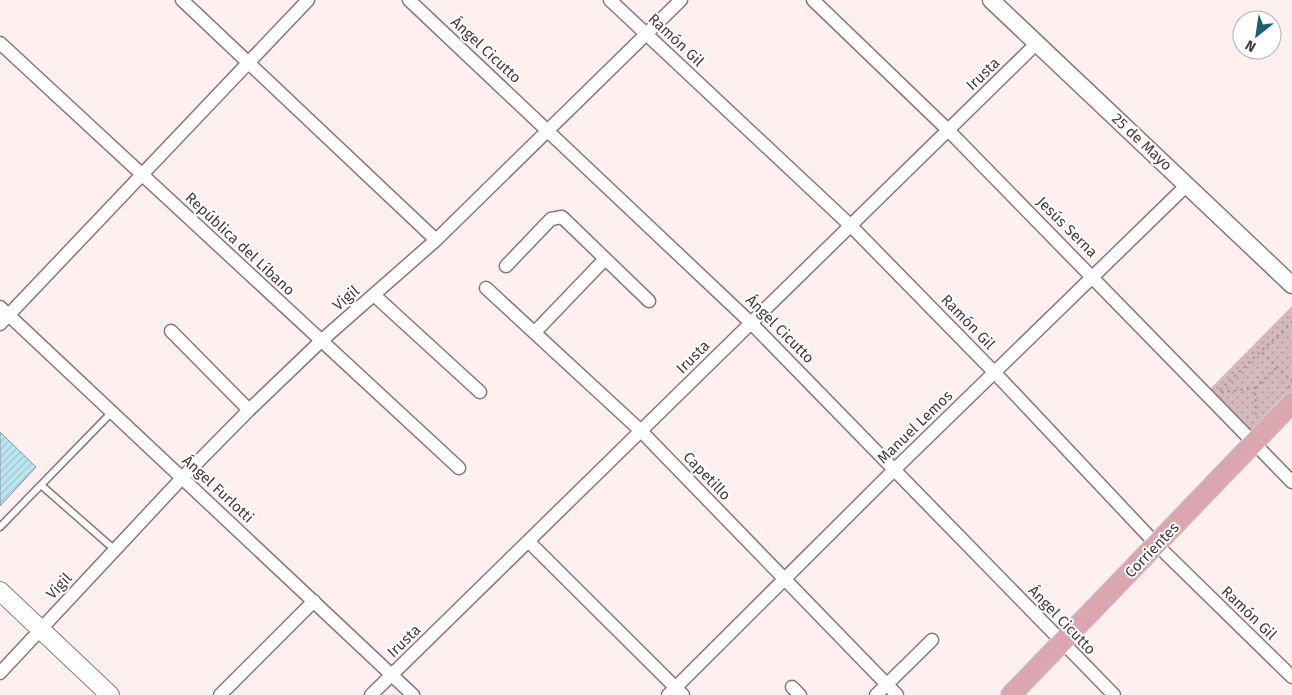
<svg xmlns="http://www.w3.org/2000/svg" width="1292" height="695" viewBox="0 0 1292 695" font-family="'Fira Sans',sans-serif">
  <defs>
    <pattern id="grass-dots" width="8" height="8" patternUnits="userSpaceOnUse" patternTransform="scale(1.25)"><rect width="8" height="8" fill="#d4b9bc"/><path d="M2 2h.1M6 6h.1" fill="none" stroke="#ae979a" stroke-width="1.8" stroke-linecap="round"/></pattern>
    <pattern id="building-hatch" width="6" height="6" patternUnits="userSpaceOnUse" patternTransform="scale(1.25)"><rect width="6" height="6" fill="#bce3f0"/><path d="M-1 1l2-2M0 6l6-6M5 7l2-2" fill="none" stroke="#a3c4cf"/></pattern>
  </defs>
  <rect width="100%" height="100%" fill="#feeff1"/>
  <path fill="url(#grass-dots)" d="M1292 306V393L1253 433 1209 390Z"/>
  <path fill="url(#building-hatch)" stroke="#8298a0" d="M0 432 36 467 0 506Z"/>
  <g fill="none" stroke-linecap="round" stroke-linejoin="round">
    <g stroke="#8c7679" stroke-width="9">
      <path id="service" d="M41 485 115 550
        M0 527 112 412"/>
    </g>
    <g stroke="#8c7679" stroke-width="15">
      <path id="minor" d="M182 0 436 240
        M409 0 751 323 1114 695
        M610 0 851 226 995 373 1157 545 1292 677
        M813 0 949 131 1292 482
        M0 43 459 468
        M506 266 551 219 562 217 649 301
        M486 288 641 431 897 695
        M374 295 480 392
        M0 307 413 695
        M0 324 308 0
        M171 331 249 410
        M535 332 605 259
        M529 542 683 695
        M0 673 182 478 249 410 321 341 436 240 681 0
        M792 687 800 695
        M220 695 314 601
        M371 695 1037 43
        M668 695 895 469 1187 185
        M876 695 932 640"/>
    </g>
    <g stroke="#8c7679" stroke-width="19">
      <path id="tertiary" d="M991 0 1292 285"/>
    </g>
    <g stroke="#8c7679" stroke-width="20">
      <path id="secondary" d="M0 591 110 695"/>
    </g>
    <g stroke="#d2d0d0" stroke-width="22">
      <path id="primary" d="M1011 695 1292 403"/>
    </g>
    <path stroke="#a29698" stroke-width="2" stroke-dasharray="2.5 4" stroke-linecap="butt" d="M1262 353 1292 381
      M1255 388 1277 367
      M1288 388 1292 383
      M1220 390 1292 322
      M1221 392 1255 388 1256 417"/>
    <use href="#service" stroke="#fff" stroke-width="6"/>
    <use href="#minor" stroke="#fff" stroke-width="12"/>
    <use href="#tertiary" stroke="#fff" stroke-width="16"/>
    <use href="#secondary" stroke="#fff" stroke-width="18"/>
    <use href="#primary" stroke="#dba6b0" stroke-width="20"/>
  </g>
  <g text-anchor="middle" stroke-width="4" stroke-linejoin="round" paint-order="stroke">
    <g font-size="15" fill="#433a3b" stroke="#fff">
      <text transform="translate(676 40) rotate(43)" y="5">Ramón Gil</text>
      <text transform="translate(486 50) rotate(43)" y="5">Ángel Cicutto</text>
      <text transform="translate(983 74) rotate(-44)" y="5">Irusta</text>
      <text transform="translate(1142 142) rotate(43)" y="5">25 de Mayo</text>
      <text transform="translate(1067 227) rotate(45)" y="5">Jesús Serna</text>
      <text transform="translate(240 244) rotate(43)" y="5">República del Líbano</text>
      <text transform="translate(346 298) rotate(-41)" y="5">Vigil</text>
      <text transform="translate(968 322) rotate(46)" y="5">Ramón Gil</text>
      <text transform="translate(780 329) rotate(45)" y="5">Ángel Cicutto</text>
      <text transform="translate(693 357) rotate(-45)" y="5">Irusta</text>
      <text transform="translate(915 427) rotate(-44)" y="5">Manuel Lemos</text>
      <text transform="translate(707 476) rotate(46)" y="5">Capetillo</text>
      <text transform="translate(218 489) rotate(43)" y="5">Ángel Furlotti</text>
      <text transform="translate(1152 550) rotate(-46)" y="5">Corrientes</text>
      <text transform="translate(59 586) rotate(-47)" y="5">Vigil</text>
      <text transform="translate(1249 613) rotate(44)" y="5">Ramón Gil</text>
      <text transform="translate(1062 620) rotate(46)" y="5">Ángel Cicutto</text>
      <text transform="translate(404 641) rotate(-44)" y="5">Irusta</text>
    </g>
  </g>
  <g transform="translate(1257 35) rotate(210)"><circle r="24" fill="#ffffff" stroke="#b4b0b1"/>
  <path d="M0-4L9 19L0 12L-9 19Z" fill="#1b5f72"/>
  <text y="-8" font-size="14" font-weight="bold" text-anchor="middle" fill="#433a3b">N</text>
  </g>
</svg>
